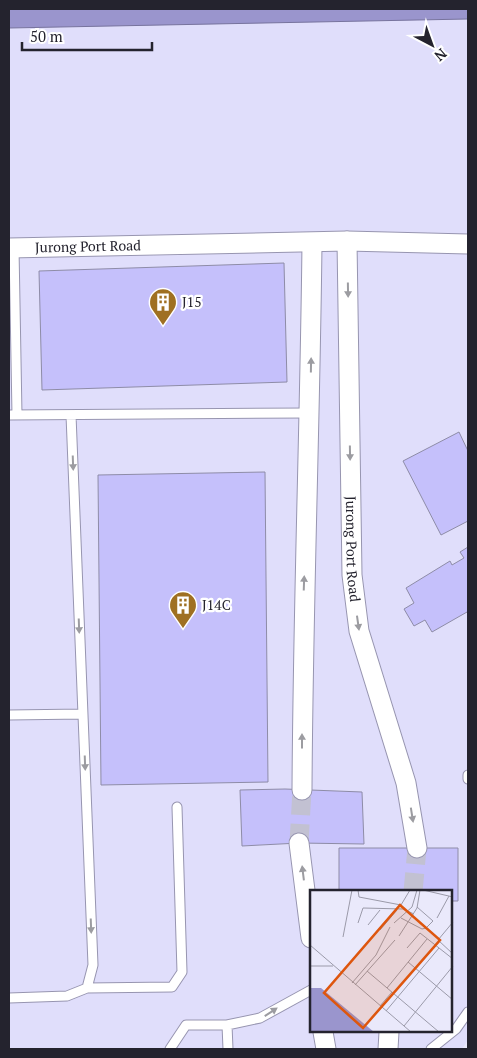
<svg xmlns="http://www.w3.org/2000/svg" width="477" height="1058" viewBox="0 0 477 1058" font-family="'PT Serif',serif">
  <rect width="100%" height="100%" fill="#eae9fb"/>
  <path fill="#e0defb" fill-rule="evenodd" d="M468 19V1040L462 1049H9V28ZM311 892H451V1032H311Z"/>
  <path fill="#9a95cd" stroke="#77739d" d="M9 9H468V19L9 28Z"/>
  <path fill="#c5c0fb" stroke="#8e8ca7" d="M284 263 287 382 42 390 39 271Z
    M459 432 468 451V521L441 535 403 461Z
    M265 472 268 782 101 785 98 475Z
    M468 547V615L467 612 432 632 425 620 414 626 404 609 414 603 406 588 450 561 452 565 464 558 460 552Z
    M285 789 362 792 364 844 299 843 242 846 240 790Z
    M339 848H458V901H451V892H339Z"/>
  <g fill="none" stroke-linecap="round" stroke-linejoin="round">
    <path stroke="#c2c1d2" stroke-width="19" stroke-dasharray="19 9" stroke-linecap="butt" d="M299 843 302 790
      M413 892 417 848"/>
    <g stroke="#9795b0" stroke-width="11">
      <path id="service" d="M14 248 17 415
        M9 415 310 413
        M71 415 93 965 87 988
        M9 715 83 714
        M468 775V779
        M9 998 67 996 87 988 172 987 182 972 177 807
        M227 1025 228 1049
        M170 1049 186 1025H227L260 1018 311 990
        M431 1049 456 1029 468 1012"/>
    </g>
    <g stroke="#9795b0" stroke-width="21">
      <g id="minor">
        <path id="s1" d="M347 241 352 575 359 631 406 783 417 848"/>
        <path id="s2" d="M9 248 347 241 468 244"/>
        <path d="M302 790C303 607 310 425 312 243"/>
        <path d="M299 843 311 938"/>
        <path d="M323 1032 326 1049"/>
        <path d="M388 1049 389 1032"/>
      </g>
    </g>
    <use href="#service" stroke="#fff" stroke-width="9"/>
    <use href="#minor" stroke="#fff" stroke-width="19"/>
  </g>
  <defs><path id="oneway-solid" d="M-6-.8H1V-3.2L6.5 0L1 3.2V.8H-6Z" transform="scale(1.25)"/></defs>
  <g fill="#9c9ca1">
    <use href="#oneway-solid" transform="translate(348 290) rotate(89)"/>
    <use href="#oneway-solid" transform="translate(311 365) rotate(-89)"/>
    <use href="#oneway-solid" transform="translate(350 453) rotate(89)"/>
    <use href="#oneway-solid" transform="translate(73 463) rotate(88)"/>
    <use href="#oneway-solid" transform="translate(304 583) rotate(-88)"/>
    <use href="#oneway-solid" transform="translate(358 623) rotate(82)"/>
    <use href="#oneway-solid" transform="translate(79 626) rotate(88)"/>
    <use href="#oneway-solid" transform="translate(302 741) rotate(-90)"/>
    <use href="#oneway-solid" transform="translate(85 763) rotate(88)"/>
    <use href="#oneway-solid" transform="translate(412 815) rotate(81)"/>
    <use href="#oneway-solid" transform="translate(303 873) rotate(-97)"/>
    <use href="#oneway-solid" transform="translate(91 926) rotate(88)"/>
    <use href="#oneway-solid" transform="translate(271 1012) rotate(-33)"/>
  </g>
  <defs>
    <g id="building-pin" transform="scale(1.4375)"><path d="M0 17L-7.5 6A9.5 9.5 0 1 1 7.5 6Z" fill="#9f7022" stroke="#fff"/><path d="M-4-6H4V6H1V3H-1V6H-4ZM-2.5-4.3h1.7v1.8h-1.7ZM.8-4.3h1.7v1.8H.8ZM-2.5-1h1.7V.8h-1.7ZM.8-1h1.7V.8H.8Z" fill="#fff"/></g>
  </defs>
  <g fill-rule="evenodd">
    <use href="#building-pin" x="163" y="302"/>
    <use href="#building-pin" x="183" y="605"/>
  </g>
  <g text-anchor="middle" stroke-width="4.5" stroke-linejoin="round" paint-order="stroke">
    <g font-size="14" fill="#24232e" stroke="#fff">
      <text dy="5" stroke="none"><textPath href="#s2" startOffset="79">Jurong Port Road</textPath></text>
      <text dy="5" stroke="none"><textPath href="#s1" startOffset="308">Jurong Port Road</textPath></text>
    </g>
    <g font-size="14" fill="#24232e" stroke="#fff" text-anchor="start">
      <text x="182" y="307">J15</text>
      <text x="202" y="610">J14C</text>
    </g>
  </g>
  <g transform="translate(310 890)">
    <rect width="142" height="142" fill="#eae9fb"/>
    <path d="M0 98H11L64 142H0Z" fill="#9a95cd"/>
    <path fill="none" stroke="#9b9aa9" stroke-width="1" d="M48 0 49 7 91 15 100 0M113 0 143 7M91 28 112 39 116 38 123 31 107 17M127 28 139 6M143 32 128 50 143 64M48 33 53 18 93 19 104 24M84 33 102 17 107 0M58 35 70 20M70 40 87 20M89 46 107 18 110 0M33 47 42 0M0 55 101 142M97 58 110 43 143 69M98 72 143 110M0 76H23M57 81 129 142M42 93 66 65 80 37M45 95 85 50M77 98 117 49M70 116 82 102M76 121 129 58M94 136 143 76"/>
    <path fill="#de560e" fill-opacity="0.15" stroke="#de560e" stroke-width="2.5" d="M90 15 130 50 53 138 14 103Z"/>
    <rect width="142" height="142" fill="none" stroke="#24232e" stroke-width="2.5"/>
  </g>
  <rect width="477" height="1058" fill="none" stroke="#24232e" stroke-width="20"/>
  <g transform="translate(432 45) rotate(139)" stroke="#ffffff" stroke-width="4" paint-order="stroke">
  <path d="M0-4L9 19L0 12L-9 19Z" fill="#24232e"/>
  <text y="-8" font-size="14" font-weight="bold" text-anchor="middle" fill="#24232e">N</text>
  </g>
  <path d="M22 42v8h130v-8" fill="none" stroke="#24232e" stroke-width="2.5"/>
  <text x="30" y="42" font-size="15" fill="#24232e" stroke="#ffffff" stroke-width="4" paint-order="stroke">50 m</text>
</svg>
